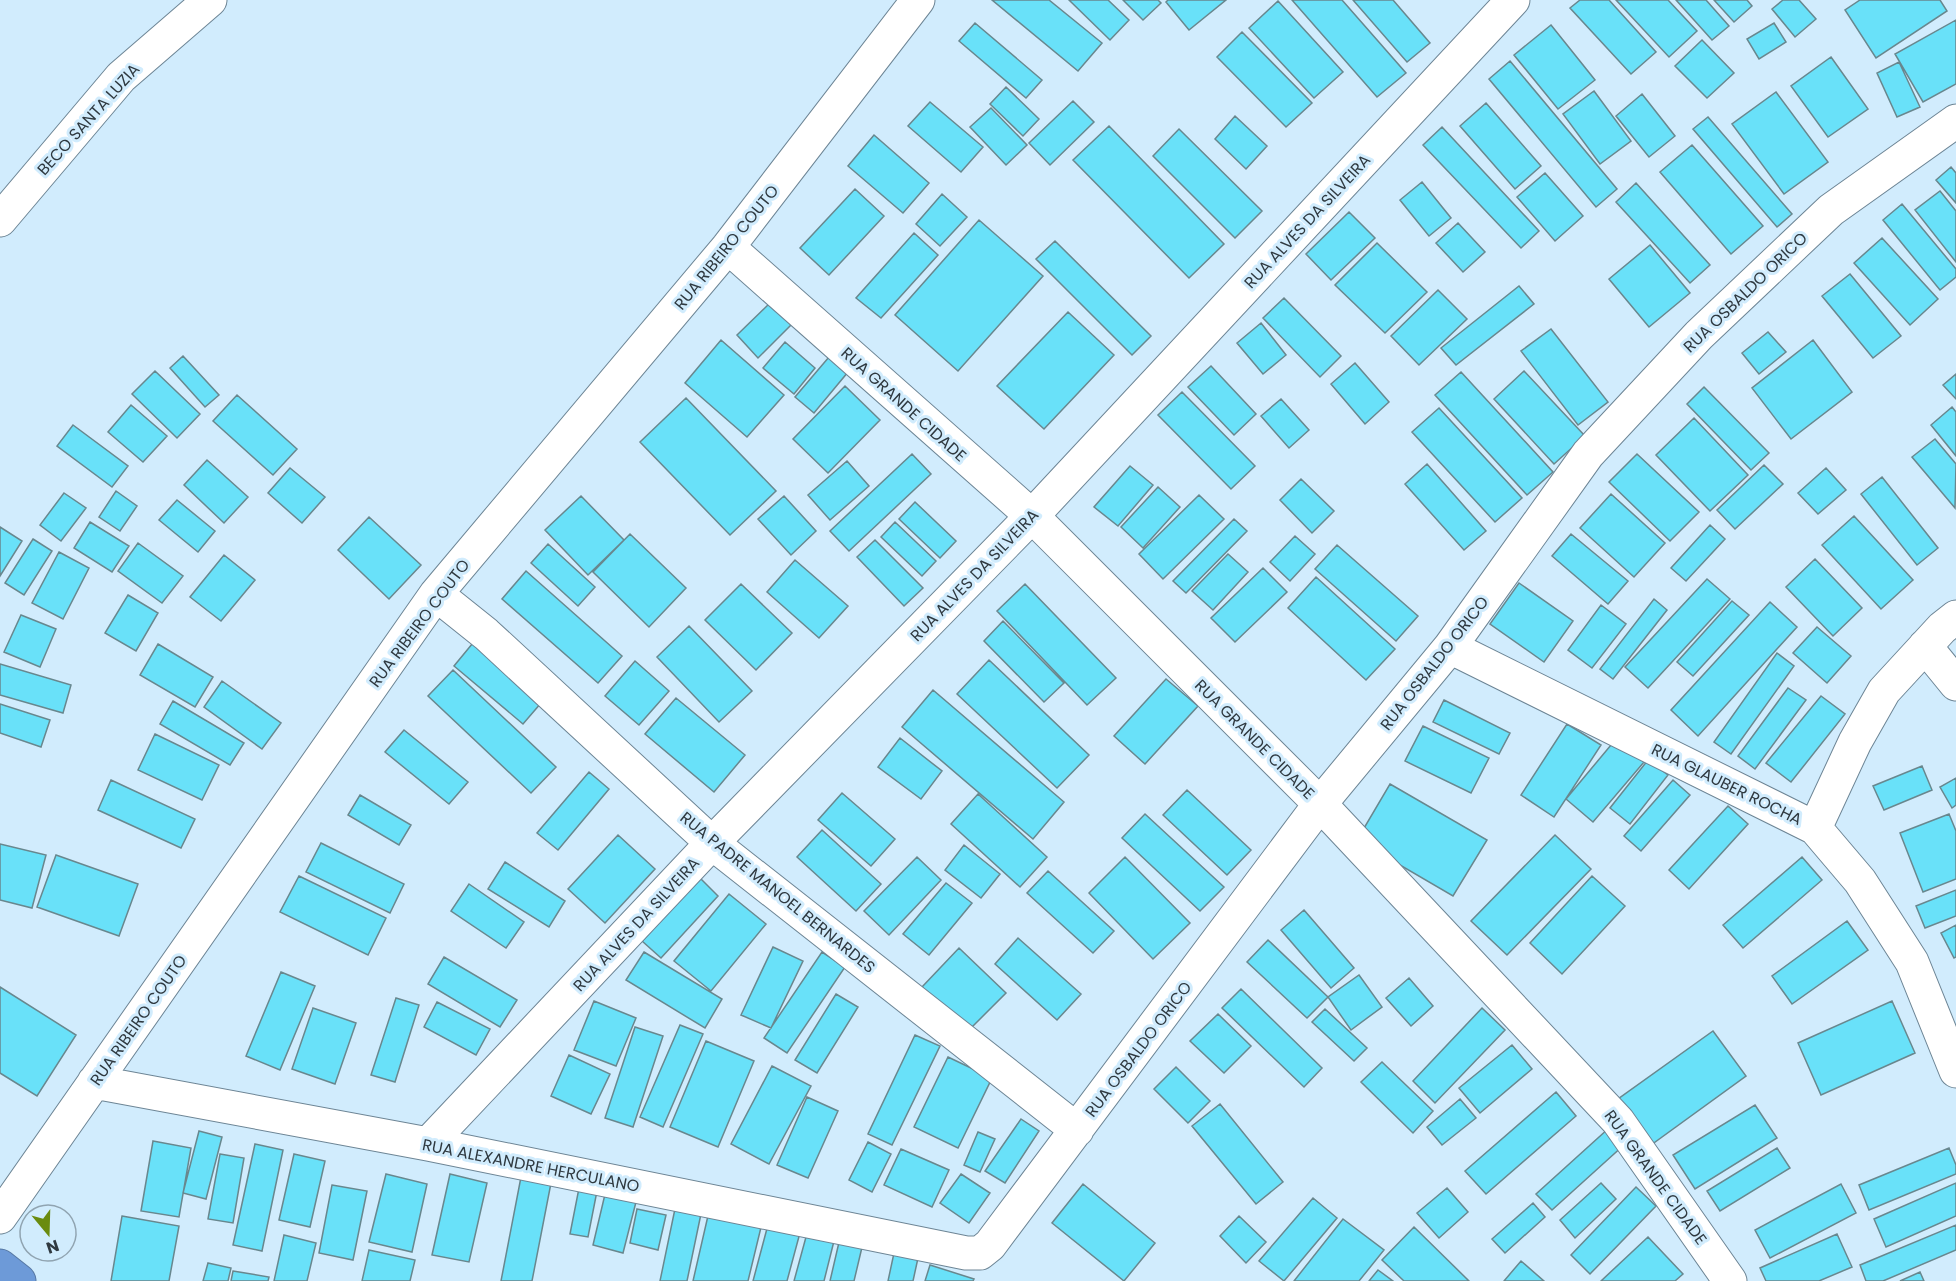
<svg xmlns="http://www.w3.org/2000/svg" width="1956" height="1281" viewBox="0 0 1956 1281" font-family="Poppins,sans-serif">
  <rect width="100%" height="100%" fill="#d1ecfd"/>
  <path fill="#69e1f9" stroke="#68878e" stroke-width="1.5" d="M992 0H1049L1102 43 1078 71Z
    M1069 0H1108L1129 20 1110 40Z
    M1123 0H1158L1161 3 1143 20Z
    M1168 0H1226L1189 30 1166 2Z
    M1292 0H1342L1406 73 1377 97Z
    M1353 0H1393L1430 43 1407 62Z
    M1580 0H1609L1656 52 1631 74 1570 8Z
    M1616 0H1668L1697 31 1669 57Z
    M1676 0H1706L1729 26 1712 40Z
    M1714 0H1747L1752 6 1734 22Z
    M1783 0H1799L1816 19 1795 37 1772 9Z
    M1860 0H1940L1947 11 1876 58 1845 10Z
    M1278 1 1343 72 1314 98 1249 28Z
    M1956 20V84L1923 102 1895 54Z
    M975 23 1042 80 1026 98 959 41Z
    M1774 23 1786 42 1759 59 1747 39Z
    M1551 25 1595 80 1558 109 1514 55Z
    M1242 32 1312 103 1286 127 1217 57Z
    M1702 40 1734 73 1707 98 1675 66Z
    M1831 57 1868 109 1828 137 1791 86Z
    M1510 61 1617 189 1596 207 1489 79Z
    M1899 62 1920 107 1897 117 1877 73Z
    M1006 87 1039 119 1023 136 990 104Z
    M1594 91 1631 141 1600 164 1563 114Z
    M1776 92 1828 162 1784 194 1732 124Z
    M1642 94 1675 136 1649 157 1616 116Z
    M1073 101 1094 122 1050 165 1029 143Z
    M930 102 983 147 961 172 908 126Z
    M1486 103 1541 166 1515 189 1460 126Z
    M991 108 1027 145 1006 165 970 127Z
    M1235 116 1267 146 1246 169 1215 139Z
    M1708 117 1792 214 1777 227 1693 129Z
    M1109 126 1224 244 1189 278 1073 160Z
    M1442 127 1539 231 1521 248 1423 145Z
    M1179 129 1262 211 1235 238 1153 156Z
    M874 135 929 183 903 213 848 166Z
    M1692 145 1763 226 1731 254 1660 172Z
    M1951 167 1956 173V203L1936 180Z
    M1545 173 1583 216 1555 241 1517 197Z
    M1422 182 1451 218 1429 236 1400 200Z
    M1636 183 1710 265 1690 283 1616 202Z
    M855 189 884 216 829 275 800 248Z
    M1940 191 1956 211V262L1915 210Z
    M942 194 967 217 940 246 916 224Z
    M1902 204 1956 269V277L1940 290 1883 220Z
    M1349 212 1375 238 1331 280 1306 254Z
    M979 220 1043 276 958 371 895 315Z
    M1458 223 1485 252 1463 272 1436 243Z
    M914 233 938 255 881 318 856 298Z
    M1882 238 1938 299 1910 325 1854 263Z
    M1055 241 1151 336 1132 355 1036 259Z
    M1377 243 1427 292 1385 333 1335 285Z
    M1650 245 1690 293 1649 327 1609 279Z
    M1850 274 1901 336 1873 358 1822 296Z
    M1519 286 1534 304 1456 365 1441 348Z
    M1438 290 1467 319 1419 365 1391 336Z
    M1284 298 1341 356 1320 377 1263 318Z
    M772 301 793 323 758 358 737 335Z
    M1068 312 1114 355 1044 429 997 386Z
    M1261 323 1286 355 1263 374 1237 343Z
    M1551 329 1608 402 1578 425 1521 351Z
    M1768 332 1786 352 1759 374 1742 353Z
    M721 340 784 395 747 437 685 383Z
    M1813 340 1852 392 1791 439 1752 388Z
    M785 342 815 368 794 394 763 368Z
    M183 356 219 395 205 407 170 368Z
    M829 357 848 372 814 413 795 397Z
    M1355 363 1389 402 1365 424 1331 384Z
    M1211 366 1256 414 1234 435 1188 387Z
    M155 371 200 414 177 438 132 394Z
    M1524 371 1585 436 1554 464 1494 399Z
    M1461 372 1553 472 1527 495 1435 395Z
    M1956 374V399L1943 385Z
    M845 386 880 420 828 473 793 439Z
    M1704 387 1769 453 1751 470 1687 404Z
    M1182 392 1255 466 1231 489 1158 415Z
    M237 395 297 449 273 475 213 421Z
    M686 398 776 491 730 535 640 442Z
    M1281 399 1309 430 1289 448 1261 416Z
    M131 405 167 436 143 462 108 432Z
    M1952 407 1956 412V456L1931 425Z
    M1439 408 1522 498 1495 522 1412 432Z
    M1694 418 1748 475 1710 511 1656 455Z
    M73 425 128 466 112 487 57 446Z
    M1935 439 1956 464 1955 508 1912 457Z
    M912 454 931 474 849 551 830 531Z
    M1637 454 1699 512 1670 541 1609 482Z
    M207 460 248 497 224 523 184 485Z
    M847 461 869 486 830 520 808 495Z
    M1427 464 1486 531 1464 550 1405 484Z
    M1764 465 1783 484 1735 529 1717 510Z
    M1130 466 1153 485 1118 526 1094 507Z
    M290 468 325 497 302 523 268 493Z
    M1826 468 1846 490 1818 514 1798 493Z
    M1882 477 1938 548 1917 565 1861 494Z
    M1301 479 1334 511 1312 533 1280 500Z
    M1158 487 1180 507 1143 548 1121 527Z
    M116 491 137 506 120 531 99 517Z
    M64 493 86 508 61 541 40 525Z
    M1611 494 1665 543 1634 577 1580 528Z
    M1199 495 1224 519 1163 579 1139 554Z
    M581 496 624 540 588 575 545 530Z
    M784 496 816 531 791 555 758 519Z
    M177 500 215 531 198 552 159 520Z
    M915 502 956 541 940 558 899 519Z
    M1854 516 1913 580 1881 609 1822 545Z
    M369 517 421 565 389 599 338 550Z
    M1234 519 1247 531 1186 593 1173 581Z
    M90 522 129 546 112 572 74 548Z
    M895 522 936 561 922 576 881 537Z
    M1710 525 1725 539 1686 581 1671 568Z
    M0 527 22 541 0 576Z
    M630 534 686 588 649 627 593 572Z
    M1571 534 1628 581 1608 604 1552 556Z
    M1295 536 1315 554 1290 581 1270 562Z
    M33 539 52 551 24 595 5 583Z
    M875 540 923 588 904 606 857 557Z
    M138 543 183 576 162 603 118 571Z
    M548 544 595 587 578 606 531 563Z
    M1337 545 1418 616 1396 641 1315 569Z
    M59 552 89 568 63 619 32 603Z
    M1228 554 1248 572 1213 610 1192 591Z
    M224 555 255 580 221 621 190 597Z
    M1815 559 1862 608 1833 636 1786 587Z
    M795 560 848 606 819 638 767 592Z
    M1263 568 1287 592 1235 642 1211 618Z
    M526 571 622 656 598 683 502 599Z
    M1316 577 1395 649 1366 680 1288 608Z
    M1707 579 1730 599 1648 688 1625 667Z
    M1519 583 1573 621 1544 662 1490 624Z
    M741 584 792 633 756 670 705 620Z
    M1025 584 1116 678 1087 705 997 611Z
    M128 595 158 613 136 651 105 633Z
    M1654 599 1667 610 1613 679 1600 669Z
    M1732 601 1749 615 1693 676 1677 662Z
    M1770 602 1797 627 1698 736 1671 710Z
    M1601 605 1626 624 1592 668 1568 650Z
    M21 615 56 629 40 667 4 652Z
    M1003 621 1064 683 1044 702 984 641Z
    M689 626 752 691 719 722 657 657Z
    M1817 627 1851 656 1827 683 1793 653Z
    M477 638 547 696 523 724 454 666Z
    M158 644 213 677 195 707 140 675Z
    M1777 653 1794 666 1731 754 1714 742Z
    M989 660 1089 755 1057 788 957 694Z
    M635 661 669 691 639 725 605 696Z
    M0 664 71 685 63 713 0 695Z
    M453 670 556 767 531 793 428 696Z
    M1166 679 1198 706 1145 764 1114 736Z
    M222 681 281 723 262 749 204 707Z
    M1788 688 1806 700 1755 769 1738 756Z
    M933 690 1064 802 1033 839 902 727Z
    M1821 696 1845 714 1791 782 1766 763Z
    M676 698 745 755 714 792 645 734Z
    M1444 700 1510 733 1499 754 1433 722Z
    M173 701 244 743 230 765 160 724Z
    M0 704 50 720 41 747 0 733Z
    M1567 724 1601 745 1554 817 1521 795Z
    M1423 726 1489 758 1471 793 1405 761Z
    M404 730 468 782 449 804 385 752Z
    M155 734 219 765 202 800 138 770Z
    M900 738 942 771 921 799 878 767Z
    M1616 739 1644 762 1593 822 1566 799Z
    M1648 760 1668 775 1630 824 1610 808Z
    M1922 766 1932 790 1884 810 1873 786Z
    M589 772 609 789 558 850 537 833Z
    M1956 778V805L1952 808 1940 787Z
    M111 780 195 819 181 848 98 810Z
    M1673 780 1690 795 1641 851 1624 836Z
    M1390 784 1487 840 1453 896 1357 840Z
    M1187 790 1251 850 1227 875 1163 815Z
    M842 793 895 839 871 866 818 820Z
    M978 794 1047 857 1020 887 951 824Z
    M360 795 411 825 399 845 348 815Z
    M1728 806 1748 824 1689 889 1669 870Z
    M1145 814 1224 887 1200 911 1122 838Z
    M1949 814 1956 831V879L1923 892 1900 833Z
    M822 830 881 884 856 911 797 857Z
    M618 835 655 869 605 923 568 889Z
    M1555 835 1591 869 1507 955 1471 921Z
    M321 843 404 884 390 913 306 872Z
    M0 844 46 855 32 908 0 900Z
    M964 845 1000 874 981 898 945 870Z
    M56 855 138 884 119 936 37 907Z
    M917 857 941 880 889 935 864 911Z
    M1125 857 1190 923 1153 959 1089 893Z
    M1802 857 1822 880 1743 948 1723 925Z
    M505 862 565 901 549 927 488 889Z
    M1048 871 1114 931 1093 953 1027 893Z
    M299 876 386 918 368 955 280 912Z
    M1592 876 1625 906 1562 974 1530 943Z
    M700 878 718 896 661 958 642 941Z
    M946 883 972 903 929 955 903 934Z
    M469 884 524 922 506 948 451 911Z
    M1956 890V916L1925 928 1916 906Z
    M729 894 766 924 711 991 674 961Z
    M1304 910 1354 968 1331 988 1281 930Z
    M1847 921 1868 950 1792 1004 1772 976Z
    M1956 925V957L1954 958 1941 933Z
    M1018 938 1081 994 1057 1020 995 964Z
    M1268 940 1328 997 1307 1018 1247 962Z
    M773 947 803 961 771 1028 741 1015Z
    M959 948 1006 993 968 1031 922 987Z
    M644 952 722 999 705 1028 626 980Z
    M822 952 845 967 787 1053 764 1038Z
    M444 957 517 1000 500 1027 428 984Z
    M281 972 315 986 280 1070 246 1056Z
    M1359 975 1382 1007 1351 1030 1328 997Z
    M1409 978 1433 1006 1411 1026 1386 998Z
    M0 987 76 1035 37 1096 0 1073Z
    M1241 989 1322 1068 1304 1087 1222 1008Z
    M836 994 858 1007 817 1073 795 1060Z
    M396 998 419 1005 395 1082 371 1075Z
    M594 1001 636 1018 616 1066 574 1050Z
    M1892 1001 1915 1053 1821 1095 1798 1043Z
    M437 1002 490 1029 476 1055 424 1027Z
    M313 1008 356 1023 335 1084 292 1069Z
    M1482 1008 1505 1030 1435 1103 1413 1081Z
    M1325 1009 1367 1048 1354 1061 1312 1022Z
    M1218 1014 1251 1046 1224 1073 1190 1041Z
    M680 1025 703 1034 663 1127 640 1117Z
    M635 1027 663 1036 633 1127 605 1118Z
    M1713 1031 1746 1076 1651 1145 1618 1099Z
    M915 1035 940 1046 892 1145 868 1134Z
    M706 1041 754 1061 718 1147 670 1127Z
    M1512 1045 1532 1069 1480 1113 1459 1088Z
    M569 1055 610 1074 591 1114 551 1096Z
    M948 1057 992 1078 958 1148 914 1127Z
    M1382 1062 1433 1111 1413 1133 1361 1082Z
    M772 1066 811 1086 769 1164 731 1144Z
    M1176 1067 1210 1101 1188 1123 1154 1089Z
    M1556 1092 1576 1116 1486 1194 1465 1171Z
    M807 1097 838 1111 808 1178 777 1165Z
    M1460 1099 1476 1118 1442 1145 1427 1127Z
    M1220 1104 1283 1182 1256 1204 1192 1126Z
    M1755 1105 1777 1138 1695 1189 1673 1155Z
    M1021 1119 1039 1131 1005 1183 985 1171Z
    M1609 1128 1625 1144 1552 1210 1536 1194Z
    M199 1131 222 1137 206 1199 183 1193Z
    M978 1132 995 1139 980 1172 964 1165Z
    M153 1141 191 1148 179 1217 141 1211Z
    M868 1142 891 1154 872 1192 849 1180Z
    M255 1144 283 1150 262 1251 233 1245Z
    M1777 1148 1790 1168 1720 1211 1707 1191Z
    M1949 1148 1956 1165V1174L1869 1210 1859 1185Z
    M901 1149 949 1170 932 1207 884 1185Z
    M220 1154 244 1158 233 1223 208 1219Z
    M294 1154 325 1161 310 1227 279 1220Z
    M386 1174 427 1184 412 1252 369 1242Z
    M450 1174 487 1183 469 1262 432 1255Z
    M961 1174 990 1193 969 1223 940 1203Z
    M521 1177 551 1183 532 1281H501Z
    M1601 1183 1616 1199 1575 1238 1560 1220Z
    M1956 1183V1216L1886 1247 1874 1219Z
    M1083 1184 1155 1243 1124 1281 1052 1223Z
    M1841 1184 1856 1213 1770 1258 1755 1230Z
    M332 1185 367 1191 353 1260 319 1253Z
    M1636 1187 1656 1206 1590 1274 1571 1255Z
    M579 1188 597 1191 588 1237 570 1234Z
    M1447 1188 1468 1212 1439 1238 1417 1213Z
    M606 1190 637 1198 623 1253 593 1245Z
    M1313 1198 1337 1218 1284 1281 1259 1261Z
    M1533 1203 1545 1217 1505 1253 1492 1239Z
    M676 1204 702 1209 687 1281H660Z
    M710 1207 763 1219 748 1281H693Z
    M637 1209 666 1215 658 1250 630 1243Z
    M122 1216 179 1226 169 1281H111Z
    M1239 1216 1266 1242 1246 1263 1220 1236Z
    M1343 1219 1384 1250 1359 1281H1294Z
    M769 1221 801 1229 787 1281H753Z
    M1956 1225V1250L1883 1281H1866L1860 1265Z
    M809 1226 836 1233 824 1281H794Z
    M1414 1227 1469 1281H1404L1382 1260Z
    M1837 1234 1852 1267 1819 1281H1766L1760 1268Z
    M284 1235 316 1243 307 1281H274Z
    M1648 1237 1683 1274 1675 1281H1601Z
    M840 1238 863 1243 854 1281H830Z
    M369 1250 415 1260 410 1281H362Z
    M894 1253 918 1258 913 1281H888Z
    M1521 1261 1544 1281H1504Z
    M208 1263 231 1268 228 1281H203Z
    M930 1265 974 1279 973 1281H925Z
    M1378 1270 1393 1281H1369Z
    M233 1271 269 1277 268 1281H231Z
    M1920 1272 1924 1281H1900Z"/>
  <g fill="none" stroke-linecap="round" stroke-linejoin="round">
    <g stroke="#6d8595" stroke-width="35">
      <path id="street" d="M0 220 121 77 210 0
        M728 247 1032 516 1320 804 1618 1121 1730 1281
        M436 594 486 634 712 843 1077 1130
        M1925 646 1956 684
        M1450 647 1815 828 1860 881 1912 962 1956 1071
        M1815 828 1855 742 1884 691 1942 628 1956 617
        M94 1082 428 1144 966 1253H980L990 1245 1320 804 1450 647 1588 454 1699 335 1831 210 1956 121
        M428 1144 712 843 1032 516 1513 0
        M0 1217 436 594 728 247 918 0"/>
    </g>
    <g stroke="#5778a3" stroke-width="35">
      <path id="highway" d="M0 1266 19 1281"/>
    </g>
    <use href="#street" stroke="#fff" stroke-width="33"/>
    <use href="#highway" stroke="#6d9ad8" stroke-width="33"/>
  </g>
  <g text-anchor="middle" stroke-width="6" stroke-linejoin="round" paint-order="stroke">
    <g font-size="16" fill="#2f3940" stroke="#d1ecfd">
      <text transform="translate(88 119) rotate(-48)" y="6">BECO SANTA LUZIA</text>
      <text transform="translate(1307 221) rotate(-47)" y="6">RUA ALVES DA SILVEIRA</text>
      <text transform="translate(726 247) rotate(-51)" y="6">RUA RIBEIRO COUTO</text>
      <text transform="translate(1745 292) rotate(-44)" y="6">RUA OSBALDO ORICO</text>
      <text transform="translate(904 404) rotate(42)" y="6">RUA GRANDE CIDADE</text>
      <text transform="translate(974 575) rotate(-46)" y="6">RUA ALVES DA SILVEIRA</text>
      <text transform="translate(419 623) rotate(-53)" y="6">RUA RIBEIRO COUTO</text>
      <text transform="translate(1434 663) rotate(-52)" y="6">RUA OSBALDO ORICO</text>
      <text transform="translate(1255 739) rotate(45)" y="6">RUA GRANDE CIDADE</text>
      <text transform="translate(1727 784) rotate(26)" y="6">RUA GLAUBER ROCHA</text>
      <text transform="translate(778 892) rotate(39)" y="6">RUA PADRE MANOEL BERNARDES</text>
      <text transform="translate(636 924) rotate(-47)" y="6">RUA ALVES DA SILVEIRA</text>
      <text transform="translate(138 1020) rotate(-55)" y="6">RUA RIBEIRO COUTO</text>
      <text transform="translate(1138 1049) rotate(-53)" y="6">RUA OSBALDO ORICO</text>
      <text transform="translate(531 1165) rotate(11)" y="6">RUA ALEXANDRE HERCULANO</text>
      <text transform="translate(1656 1177) rotate(54)" y="6">RUA GRANDE CIDADE</text>
    </g>
  </g>
  <g transform="translate(48 1233) rotate(161)"><circle r="28" fill="#d1ecfd" stroke="#90a4b1" stroke-width="1.5"/>
  <path d="M0-4.5L10 22L0 15L-10 22Z" fill="#6a8b0f"/>
  <text y="-9" font-size="16" font-weight="bold" text-anchor="middle" fill="#2f3940">N</text>
  </g>
</svg>
